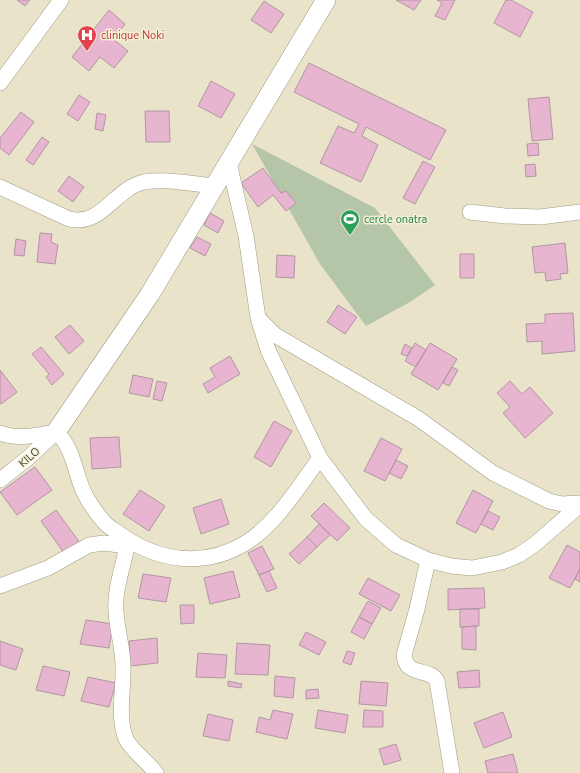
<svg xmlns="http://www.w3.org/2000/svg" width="580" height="773" viewBox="0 0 580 773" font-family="'Nunito Sans',sans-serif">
  <rect width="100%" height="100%" fill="#e9e4c9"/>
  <path fill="#b5c5a7" d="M252 144 375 208 435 285 410 302 366 326 320 264Z"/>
  <path fill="#e7b5cf" stroke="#b196a3" d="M17 0H30L25 6Z
    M396 0H421L414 10Z
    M437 0H455L445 20 435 16 442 3Z
    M506 0H511L533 12 520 37 494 23Z
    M264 1 284 14 271 33 251 20Z
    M109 10 125 24 113 39 128 51 114 68 100 57 89 71 72 57Z
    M309 63 446 130 430 160 366 127 362 136 378 145 361 182 320 163 338 126 354 133 359 124 294 92Z
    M211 81 235 94 221 118 198 106Z
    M79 95 90 102 78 121 67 114Z
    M549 97 553 139 532 141 528 99Z
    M145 111H169L170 142H146Z
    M21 112 34 122 9 155 0 148V138Z
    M97 113 106 115 103 131 95 129Z
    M42 137 49 142 33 165 26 160Z
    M538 143 539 155 528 156 527 144Z
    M423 161 435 167 415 204 403 198Z
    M535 164 536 176 526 177 525 165Z
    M263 168 281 193 286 191 296 203 286 211 273 195 258 207 241 183Z
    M69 176 84 187 73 202 58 191Z
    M210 213 224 221 218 233 204 225Z
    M40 233 52 234 51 242 58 245 55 264 37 262Z
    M197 237 211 244 205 256 190 248Z
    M16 239 26 241 24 256 14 255Z
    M565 243 568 273 560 274 561 279 546 281 545 272 535 273 532 247Z
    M460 254H474V278H460Z
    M277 255 295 256 294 278 276 277Z
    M338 305 357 317 345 334 327 322Z
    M573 313 575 351 542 354V341L527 342 526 324 545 323V314Z
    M70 325 84 341 69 354 55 337Z
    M415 343 426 350 416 367 405 361Z
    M430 343 457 359 438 390 411 374Z
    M405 344 412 348 407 356 401 354Z
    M41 347 64 374 52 385 46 377 49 374 32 354Z
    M230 356 240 374 208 393 203 384 215 377 210 368Z
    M452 367 458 370 449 386 443 383Z
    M0 370 17 392 1 404 0 402Z
    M133 375 153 379 149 397 129 393Z
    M157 381 167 383 162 401 153 399Z
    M510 381 522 394 530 387 553 413 525 438 503 413 510 407 497 393Z
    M274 421 292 431 271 467 254 457Z
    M119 437 121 467 92 469 90 438Z
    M381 438 402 449 385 481 364 471Z
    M396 460 408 466 401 479 389 473Z
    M35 467 52 490 17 515 0 492Z
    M140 490 165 506 149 531 123 514Z
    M473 490 493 501 476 533 456 523Z
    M221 499 229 524 201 534 193 508Z
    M324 503 350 528 337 541 311 516Z
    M56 510 80 543 64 553 41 521Z
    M488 511 500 517 493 530 481 524Z
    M319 524 330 535 317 547 307 537Z
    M307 537 317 547 299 564 289 554Z
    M567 545 580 552V569L570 588 549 578Z
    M262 546 274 569 259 575 248 553Z
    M580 569V582L575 579Z
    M233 571 240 597 210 604 204 578Z
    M269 571 277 588 267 592 259 575Z
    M143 574 171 578 166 602 138 598Z
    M368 578 400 595 391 611 359 594Z
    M484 588 485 608 448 610V589Z
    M368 601 381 608 372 624 359 617Z
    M180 605H194V623L181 624Z
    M460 609H479V626L460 627Z
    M359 617 372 624 364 639 351 632Z
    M86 620 113 624 109 648 80 644Z
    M476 626V650L462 649V627Z
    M306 632 326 642 319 655 299 645Z
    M157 638 158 663 130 666 129 641Z
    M0 641 23 649 16 670 0 665Z
    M237 643 270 645 268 675 235 674Z
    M347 651 355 653 351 665 343 662Z
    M198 653 227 655 225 678 196 677Z
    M43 666 70 672 64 696 36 690Z
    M479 670 480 687 459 688 457 672Z
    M275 676 295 678 293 698 274 696Z
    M88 677 116 683 109 707 81 701Z
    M228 681 242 684 241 688 228 686Z
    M361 681 388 683 386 706 359 704Z
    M318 689 319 698 306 699V690Z
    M273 710 293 714 287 739 256 732 259 717 270 720Z
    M318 710 348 715 345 733 315 728Z
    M364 710 383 711V727H363Z
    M503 712 512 737 484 748 474 723Z
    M208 714 233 720 229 741 203 736Z
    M396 744 401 760 384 765 379 749Z
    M513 754 518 773H488L485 761Z"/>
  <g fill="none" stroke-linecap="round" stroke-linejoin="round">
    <g stroke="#a19c82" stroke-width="16">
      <path id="minor" d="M0 83 61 0
        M229 163 246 236 258 318 268 350 320 458 366 519 396 545 428 560 451 566 472 568 502 562 519 555 535 544 580 505
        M0 187 69 219C102 227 115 188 144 182 166 178 192 184 215 186
        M470 212 505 216 540 217 580 212
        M258 318 275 335 419 419 493 473 549 501 562 504 580 503
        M56 432C76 449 74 478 88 500 93 508 99 517 106 524 110 528 116 531 121 535 158 561 203 568 244 544 276 525 298 487 320 458
        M0 433C17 440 38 435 56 432
        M0 480 28 458 56 432
        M126 538 127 546C123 567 114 591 116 612 117 630 123 648 123 666 124 689 117 717 126 739 131 750 148 762 156 773
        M428 560 417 609 404 655C406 678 430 667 437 681L452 773
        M0 586 48 568 89 545 104 543 127 546"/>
    </g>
    <g stroke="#a19c82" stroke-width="20">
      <path id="tertiary" d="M56 432 150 294 326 0"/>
    </g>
    <use href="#minor" stroke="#fff" stroke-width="15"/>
    <use href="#tertiary" stroke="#fff" stroke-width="19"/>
  </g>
  <defs>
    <g id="hospital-pin" transform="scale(1)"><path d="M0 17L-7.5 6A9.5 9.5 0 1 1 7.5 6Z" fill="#e0444e" stroke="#f6f1d6"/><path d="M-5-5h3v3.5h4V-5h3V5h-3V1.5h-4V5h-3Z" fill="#fff"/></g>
    <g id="stadium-pin" transform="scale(1)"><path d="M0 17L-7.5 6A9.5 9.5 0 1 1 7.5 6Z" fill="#2e9e5b" stroke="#f6f1d6"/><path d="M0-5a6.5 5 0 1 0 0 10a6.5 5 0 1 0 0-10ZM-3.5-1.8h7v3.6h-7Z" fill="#fff"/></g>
  </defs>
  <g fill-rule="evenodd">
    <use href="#hospital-pin" x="87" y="35"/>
    <use href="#stadium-pin" x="350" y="219"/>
  </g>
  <g text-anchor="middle" stroke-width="3" stroke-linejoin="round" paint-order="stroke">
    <g font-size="11" fill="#be3a42" stroke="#f6f1d6" text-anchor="start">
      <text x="101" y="39">clinique Noki</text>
    </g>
    <g font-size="11" fill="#27864d" stroke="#f6f1d6" text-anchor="start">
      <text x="364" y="223">cercle onatra</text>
    </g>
    <g font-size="11" fill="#3c3a2f" stroke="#f6f1d6">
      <text transform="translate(29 457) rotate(-41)" y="4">KILO</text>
    </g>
  </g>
</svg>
